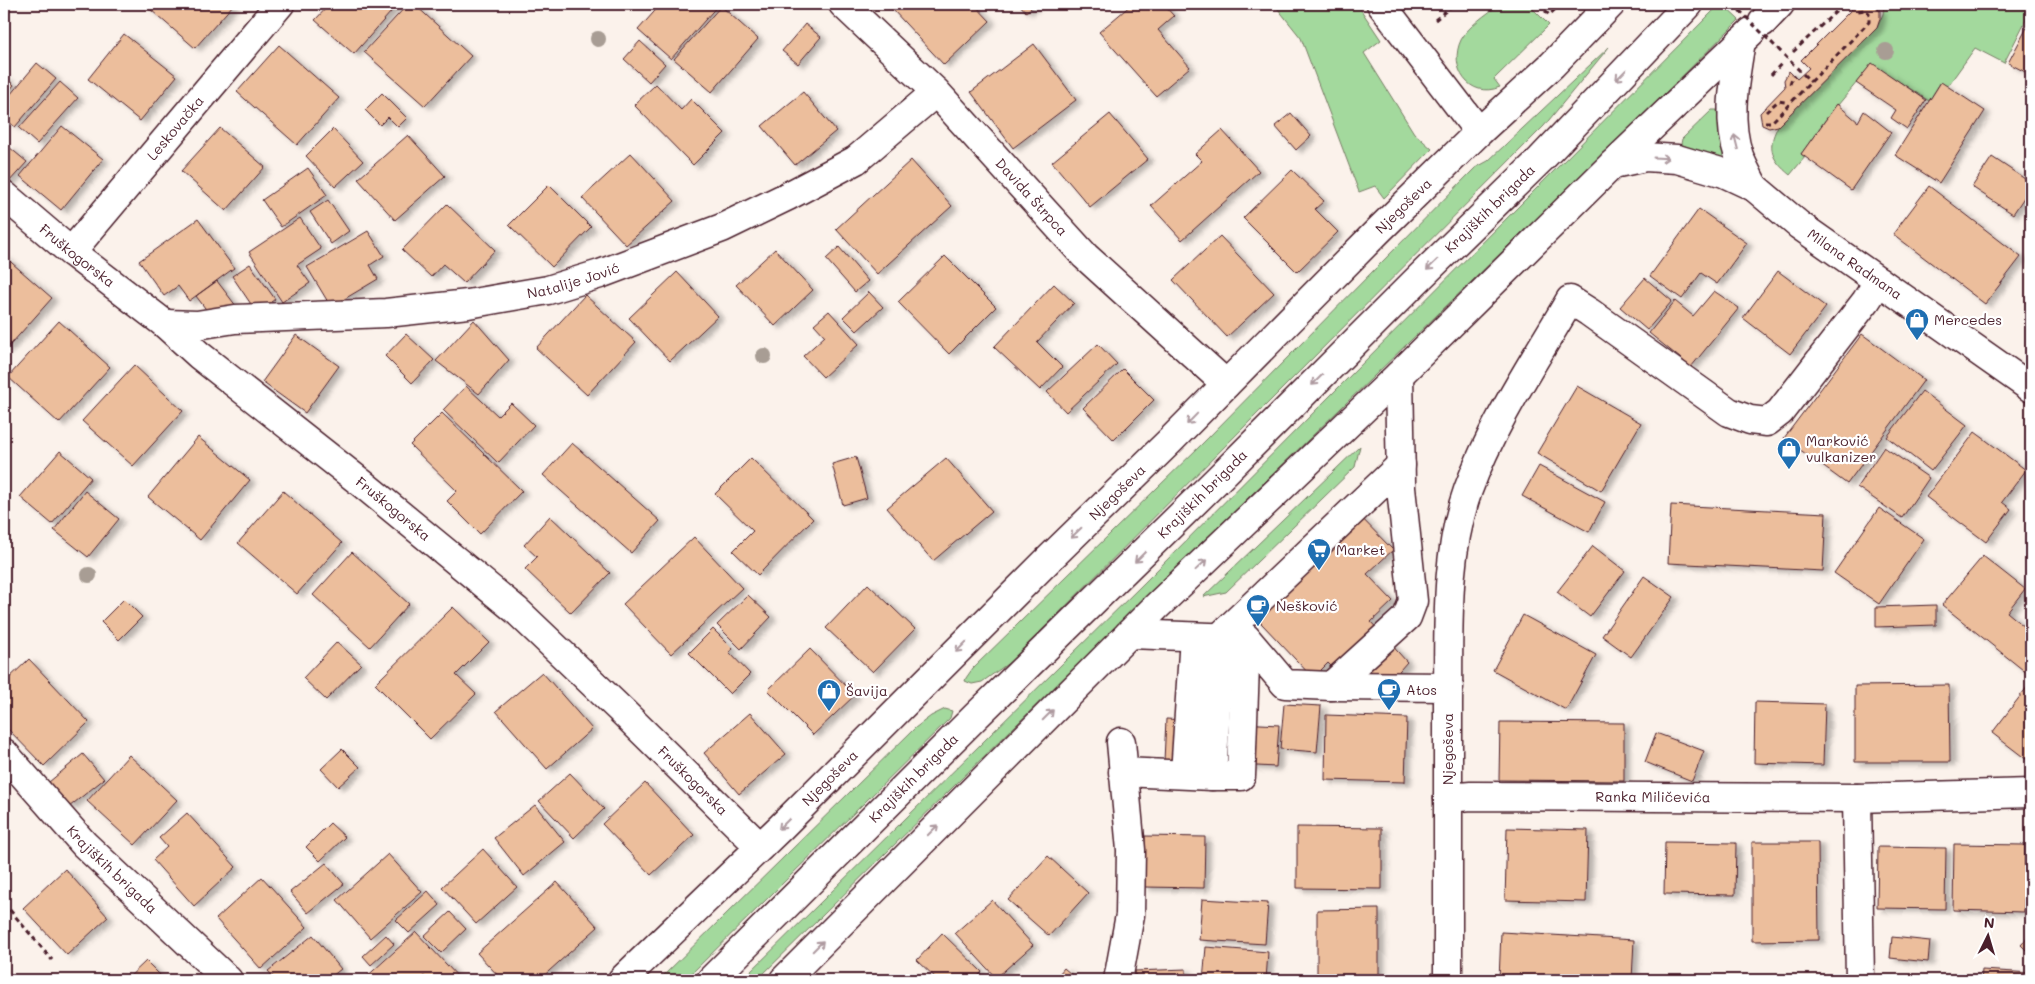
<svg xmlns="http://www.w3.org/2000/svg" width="2035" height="984" viewBox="0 0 2035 984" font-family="Mali,sans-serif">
  <defs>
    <filter id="shadow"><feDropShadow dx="5.5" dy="3" stdDeviation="2.5" flood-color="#0004"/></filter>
  </defs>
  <rect width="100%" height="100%" fill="#fbf2eb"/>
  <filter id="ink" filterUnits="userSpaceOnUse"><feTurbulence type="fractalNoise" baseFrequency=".02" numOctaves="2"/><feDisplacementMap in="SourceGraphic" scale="10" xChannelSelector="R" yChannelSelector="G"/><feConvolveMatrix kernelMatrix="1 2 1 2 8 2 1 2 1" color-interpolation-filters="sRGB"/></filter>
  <g filter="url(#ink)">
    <path fill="#a3d99d" stroke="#767c64" d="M1268 4H1357L1381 40 1364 53 1414 133 1432 149 1384 198 1375 186 1359 192 1301 38 1278 9Z
      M1500 4H1528L1549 25 1494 79 1500 87C1469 100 1448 67 1461 40 1468 26 1487 14 1500 4Z
      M1720 4H1722L1739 20 1635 123 1144 599 757 980H742L1144 583Z
      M1884 4H2031V10L2004 63 1975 48 1947 87 1940 83 1929 101 1872 64 1838 105H1836L1801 154 1805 157 1790 175C1772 160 1766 149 1778 126L1877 28 1883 14Z
      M1609 47 1544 126 1010 662 982 682 972 684 965 681 966 678 973 668 1202 444 1475 168 1488 161Z
      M1712 110H1717L1719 131 1729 163 1720 162 1681 144 1682 139Z
      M1360 446 1355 467 1226 592 1203 597Z
      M945 709 952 711 950 718 685 980H659L915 728 931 716Z"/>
    <path fill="#ecbe9c" stroke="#4a1f2b" filter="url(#shadow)" d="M144 4H234L195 48Z
      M330 4H398L354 54 315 20Z
      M408 4H414L471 56 425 106 364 52Z
      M661 4H719L671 59 638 30Z
      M897 4H974L990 21 944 65 892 9Z
      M1019 4H1036L1026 12Z
      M1132 4H1163L1174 16 1158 30 1190 67 1156 96 1099 32Z
      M1857 4H1872L1880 11V19L1877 28 1778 126 1769 128 1762 125 1760 113 1785 87 1784 80 1789 71 1797 79 1809 68 1801 60Z
      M721 6 758 39 712 92 674 59Z
      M2031 20V75L2008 63Z
      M805 24 821 37 798 64 782 51Z
      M124 34 177 76 140 121 88 79Z
      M640 41 665 64 649 82 624 59Z
      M1034 44 1076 100 1013 148 971 92Z
      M279 45 339 98 297 145 237 92Z
      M37 63 56 79 15 127 4 118V102Z
      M1872 63 1926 100 1907 129 1891 118 1896 110 1856 83Z
      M4 76 14 85 4 97Z
      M60 82 78 98 37 144 19 128Z
      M1941 82 1985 111 1939 183 1895 155Z
      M656 84 681 110 691 99 725 133 693 165 634 105Z
      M803 92 836 131 795 165 762 126Z
      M382 93 407 118 398 127 388 117 380 125 365 110Z
      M1837 104 1858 122 1864 111 1891 132 1851 190 1801 154Z
      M1291 113 1311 136 1296 150 1275 126Z
      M1110 114 1148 159 1090 207 1052 162Z
      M62 126 103 159 61 210 20 176Z
      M220 128 265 167 226 211 181 171Z
      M333 129 363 161 335 187 306 156Z
      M1222 130 1259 171 1182 240 1151 206 1202 161 1195 154Z
      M408 135 445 176 395 220 358 179Z
      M9 147 27 162 8 183 4 179V154Z
      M631 153 675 201 626 245 582 198Z
      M1992 157 2031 183V187L2013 214 1972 187Z
      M911 160 952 206 877 274 836 229Z
      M308 168 327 195 281 227 262 200Z
      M1292 170 1324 201 1315 209 1338 232 1297 272 1243 218Z
      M549 185 591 227 552 267 509 225Z
      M1929 186 2021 257 1985 304 1893 234Z
      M328 200 349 231 331 244 310 212Z
      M447 204 495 250 464 283 443 264 431 277 402 250Z
      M1699 209 1747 243 1717 284 1701 273 1682 299 1650 276Z
      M300 218 321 249 297 265 310 283 282 302 249 252Z
      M198 219 234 268 189 301 178 286 164 296 139 261Z
      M368 231 384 256 370 265 378 279 331 307 307 267Z
      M1220 236 1274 293 1227 337 1173 280Z
      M839 247 868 281 855 292 826 259Z
      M775 249 813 290 775 326 736 285Z
      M4 256 52 298 4 352Z
      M945 256 996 307 949 354 898 302Z
      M250 264 275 299 257 313 232 276Z
      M1778 271 1826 307 1790 354 1743 318Z
      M677 272 718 316 670 361 629 318Z
      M1645 278 1672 301 1647 330 1620 307Z
      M217 281 240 311 208 312 196 296Z
      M1054 284 1074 303 1037 342 1062 367 1040 390 994 347Z
      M1714 291 1739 308 1691 367 1649 333 1675 301 1693 316Z
      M869 292 883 307 857 331 843 317Z
      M585 295 636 342 587 395 536 348Z
      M829 311 859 344 823 377 803 356 825 336 814 324Z
      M474 320 509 360 479 394 436 361Z
      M59 321 110 367 59 423 8 377Z
      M406 334 434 360 412 383 385 356Z
      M1862 334 1924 380 1847 484 1784 438Z
      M296 335 339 366 305 413 262 382Z
      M1098 344 1117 364 1066 412 1047 392Z
      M134 365 183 411 133 466 82 421Z
      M1123 369 1154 400 1114 440 1083 408Z
      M466 386 498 416 511 403 534 425 498 463 443 410Z
      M1577 386 1641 423 1601 491 1537 453Z
      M1922 391 1967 425 1931 471 1887 437Z
      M442 413 522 491 480 534 447 501 457 491 410 445Z
      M1975 432 2026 470 2002 502 2011 509 1986 542 1926 497Z
      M198 437 250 480 200 540 148 497Z
      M572 443 660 521 631 553 543 475Z
      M1884 447 1929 478 1902 518 1857 487Z
      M60 451 91 478 52 524 20 497Z
      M856 457 867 498 843 505 832 464Z
      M751 458 813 519 758 575 733 551 753 531 715 494Z
      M946 458 992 511 933 561 887 508Z
      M1539 466 1605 502 1589 532 1522 496Z
      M85 491 119 519 88 557 54 530Z
      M283 491 342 543 297 594 238 543Z
      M1671 505 1826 513 1823 571 1668 563Z
      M1350 506 1393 550 1367 574 1393 601 1371 622 1407 662 1387 685 1347 682 1328 663 1313 678 1245 606Z
      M1879 508 1924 539 1879 604 1834 573Z
      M550 516 610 573 571 613 525 569 537 557 524 545Z
      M694 537 742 588 671 654 623 604Z
      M1593 546 1625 571 1590 617 1557 592Z
      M352 552 409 604 370 647 313 595Z
      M1983 556 2025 589 2007 612 2031 632V670L2028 674 1942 605Z
      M1644 576 1674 597 1631 657 1602 636Z
      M868 584 915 629 873 672 826 628Z
      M748 595 771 617 741 649 717 625Z
      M124 599 142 617 119 640 101 622Z
      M1936 605V625L1876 627V607Z
      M453 607 489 642 456 675 476 694 430 739 375 684Z
      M1523 615 1596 655 1566 710 1493 670Z
      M713 629 733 649 729 652 750 674 730 694 689 653Z
      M337 642 361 664 326 700 303 678Z
      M810 649 855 695 813 735 768 690Z
      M29 659 89 722 44 766 4 725V683Z
      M542 672 592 729 547 769 496 711Z
      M2031 682V763L1992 733Z
      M1949 685 1950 762H1855V686Z
      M1755 702 1825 704 1823 765 1754 763Z
      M1284 704 1321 706 1317 752 1280 749Z
      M750 713 786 754 739 794 704 753Z
      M1326 715 1407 718 1405 782 1325 780Z
      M1166 719 1279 725 1276 767 1164 761Z
      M1500 722 1624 723V781L1499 780Z
      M1656 733 1704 751 1692 781 1645 762Z
      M342 749 360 767 338 787 321 769Z
      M83 754 104 779 69 807 49 782Z
      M129 755 177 800 135 845 87 801Z
      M570 773 604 809 574 838 539 801Z
      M645 783 694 835 651 875 602 824Z
      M535 805 565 842 524 876 494 838Z
      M187 813 236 867 194 906 153 860 167 847 159 838Z
      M330 823 345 837 320 861 306 847Z
      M1297 827 1382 828V889L1297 888Z
      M1507 828 1588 830 1586 902 1505 900Z
      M1145 836 1205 837 1204 888 1144 887Z
      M1665 842 1736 843 1735 895 1664 894Z
      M1752 842H1818L1819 940 1752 941Z
      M1954 844 2025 845 2024 912 1953 910Z
      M1878 847 1946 848 1945 909 1877 908Z
      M483 849 517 887 476 924 442 887Z
      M388 854 422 892 370 938 337 900Z
      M1048 856 1088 893 1049 936 1008 900Z
      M326 863 344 884 308 913 290 892Z
      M65 869 108 917 67 955 23 908Z
      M262 877 307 927 261 969 216 919Z
      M557 882 598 927 539 980H502L477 953Z
      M428 891 440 905 409 933 396 920Z
      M1202 899 1268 903 1265 944 1199 940Z
      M992 900 1033 945 996 978 955 933Z
      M1379 909V980H1317V910Z
      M450 912 466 929 441 953 424 936Z
      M416 932 461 980H428L424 976 419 980H363Z
      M1501 932 1634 940 1632 980H1499Z
      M942 933 982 972 974 980H938L917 960Z
      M2031 934V955L2021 945Z
      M313 935 341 969 327 980H276L268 971Z
      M386 935 394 944 371 965 363 956Z
      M1892 937 1930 941 1928 962 1890 958Z
      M1206 947 1268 952 1266 980H1203Z
      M146 961 165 980H126Z
      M1064 968 1078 980H1054Z
      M1186 969V980H1136L1135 971Z
      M1982 970 2031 973V980H1981Z
      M1659 978 1727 980H1659Z"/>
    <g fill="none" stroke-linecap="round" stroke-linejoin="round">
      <g stroke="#4a1f2b" stroke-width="31">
        <g id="minor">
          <path id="s1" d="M843 4 936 92 1085 256 1226 384"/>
          <path d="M1381 4 1479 132"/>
          <path d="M1741 41C1735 79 1726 119 1739 156 1743 167 1749 177 1754 187"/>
          <path id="s2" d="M1613 164 1645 157 1677 159 1724 173 1754 187 1799 225 2031 388"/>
          <path id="s3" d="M4 195 71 252 165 324 199 355 364 485 516 610 624 713 760 847"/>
          <path id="s4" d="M71 252 280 4"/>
          <path id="s5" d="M165 324 197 325 235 319 386 313 468 304 548 290 600 274 722 228 788 196 856 160 936 92"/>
          <path d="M1399 375 1401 483"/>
          <path d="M1129 634 1237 638"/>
          <path d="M1246 638 1285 684 1331 686 1407 617 1413 601 1401 488"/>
          <path d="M1331 686 1449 687"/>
          <path id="s6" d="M4 753 84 844 228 980"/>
          <path d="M1123 772 1212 776 1220 637 1401 465"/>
          <path d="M1185 774 1194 637"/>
          <path d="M1212 776H1241L1246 638"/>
          <path id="s7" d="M1448 798 1471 796 1857 798 2031 793"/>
          <path d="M1857 798 1860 980"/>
          <path id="s8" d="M622 980 781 827 1049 559 1170 441 1378 231 1479 132 1552 65 1611 4"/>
          <path d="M1118 980 1130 915 1131 850 1121 742"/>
          <path d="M1448 980C1448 888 1448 796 1448 704 1449 634 1444 557 1468 490 1493 422 1534 362 1570 300L1589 312 1729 412 1750 420 1767 422 1780 412 1866 301 1879 281"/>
        </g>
      </g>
      <g stroke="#4a1f2b" stroke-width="31">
        <g id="major">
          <path d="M1763 22 1780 4"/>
          <path id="s9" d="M711 980 975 717 1217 480 1415 282 1541 159 1689 4"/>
          <path d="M784 980 1156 607 1399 375 1613 164 1751 32"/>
        </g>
      </g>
      <path stroke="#4a1f2b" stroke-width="3" stroke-dasharray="5 4" stroke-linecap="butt" d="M1539 4 1549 15 1561 4
        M1874 4 1875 6
        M1435 20 1454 4
        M1793 52 1844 4
        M1771 75 1781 64
        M1790 84 1793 75
        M1766 112 1778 101 1785 102
        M1765 122H1772L1869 22V13L1865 10 1858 11
        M4 903 52 960"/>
      <use href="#minor" stroke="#fff" stroke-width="28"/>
      <use href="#major" stroke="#fff" stroke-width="28"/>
      <path stroke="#4a1f2b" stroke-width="3" stroke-dasharray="5 4" stroke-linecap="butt" d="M1733 4 1811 82"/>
    </g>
    <g fill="#a89d94">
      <circle cx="598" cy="39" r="8"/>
      <circle cx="1886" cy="51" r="8"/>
      <circle cx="764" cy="356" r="8"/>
      <circle cx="89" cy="575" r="8"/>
    </g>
    <defs><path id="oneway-shaft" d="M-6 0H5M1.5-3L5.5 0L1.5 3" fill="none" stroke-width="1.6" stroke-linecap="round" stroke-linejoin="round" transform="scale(1.25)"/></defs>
    <g stroke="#ae9aa0">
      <use href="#oneway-shaft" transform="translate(1621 75) rotate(134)"/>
      <use href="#oneway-shaft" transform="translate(1736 142) rotate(-104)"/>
      <use href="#oneway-shaft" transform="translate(1661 158) rotate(3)"/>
      <use href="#oneway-shaft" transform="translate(1432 265) rotate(136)"/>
      <use href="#oneway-shaft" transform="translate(1317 380) rotate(135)"/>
      <use href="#oneway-shaft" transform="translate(1192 419) rotate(134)"/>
      <use href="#oneway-shaft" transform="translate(1076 533) rotate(136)"/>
      <use href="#oneway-shaft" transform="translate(1140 557) rotate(135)"/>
      <use href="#oneway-shaft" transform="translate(1201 565) rotate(-43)"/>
      <use href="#oneway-shaft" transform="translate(961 647) rotate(135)"/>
      <use href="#oneway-shaft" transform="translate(1048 715) rotate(-45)"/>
      <use href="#oneway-shaft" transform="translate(784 824) rotate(135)"/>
      <use href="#oneway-shaft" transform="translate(933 830) rotate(-45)"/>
      <use href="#oneway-shaft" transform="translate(818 946) rotate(-45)"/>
    </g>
  </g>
  <defs>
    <g id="shop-pin" transform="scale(1.25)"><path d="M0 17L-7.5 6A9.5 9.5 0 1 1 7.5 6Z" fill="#1f6fb2" stroke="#fff"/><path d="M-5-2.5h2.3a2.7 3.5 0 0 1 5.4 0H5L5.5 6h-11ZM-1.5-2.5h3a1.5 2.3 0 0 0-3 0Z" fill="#fff"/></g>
    <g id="supermarket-pin" transform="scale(1.25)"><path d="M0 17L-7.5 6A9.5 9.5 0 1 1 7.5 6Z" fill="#1f6fb2" stroke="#fff"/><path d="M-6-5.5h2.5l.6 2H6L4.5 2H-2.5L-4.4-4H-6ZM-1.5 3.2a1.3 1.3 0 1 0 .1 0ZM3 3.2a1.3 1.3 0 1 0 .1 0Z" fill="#fff"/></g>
    <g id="cafe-pin" transform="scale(1.25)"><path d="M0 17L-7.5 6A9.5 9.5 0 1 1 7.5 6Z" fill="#1f6fb2" stroke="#fff"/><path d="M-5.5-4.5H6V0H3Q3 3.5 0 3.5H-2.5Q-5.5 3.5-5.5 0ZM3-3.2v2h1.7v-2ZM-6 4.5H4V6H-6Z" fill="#fff"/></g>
  </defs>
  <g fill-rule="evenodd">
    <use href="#shop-pin" x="1917" y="320"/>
    <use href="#shop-pin" x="1789" y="449"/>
    <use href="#supermarket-pin" x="1319" y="550"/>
    <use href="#cafe-pin" x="1258" y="606"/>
    <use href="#cafe-pin" x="1389" y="690"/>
    <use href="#shop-pin" x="829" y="691"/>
  </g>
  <g text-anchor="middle" stroke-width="4.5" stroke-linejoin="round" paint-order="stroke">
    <g font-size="14" fill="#4a1f2b" stroke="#fff">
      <text dy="5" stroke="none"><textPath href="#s4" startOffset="162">Leskovačka</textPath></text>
      <text dy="5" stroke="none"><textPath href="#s1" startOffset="270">Davida Štrpca</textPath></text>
      <text dy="5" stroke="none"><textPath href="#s8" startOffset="1100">Njegoševa</textPath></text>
      <text dy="5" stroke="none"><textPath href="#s9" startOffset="1096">Krajiških brigada</textPath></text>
      <text dy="5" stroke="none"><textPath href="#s3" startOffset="95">Fruškogorska</textPath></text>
      <text dy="5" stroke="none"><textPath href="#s2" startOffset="274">Milana Radmana</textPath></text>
      <text dy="5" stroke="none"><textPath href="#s5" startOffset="412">Natalije Jović</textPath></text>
      <text dy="5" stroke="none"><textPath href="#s8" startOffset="695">Njegoševa</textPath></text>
      <text dy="5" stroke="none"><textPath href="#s9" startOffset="691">Krajiških brigada</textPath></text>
      <text dy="5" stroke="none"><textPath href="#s3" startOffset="500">Fruškogorska</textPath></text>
      <text transform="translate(1448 749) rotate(-90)" y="5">Njegoševa</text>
      <text dy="5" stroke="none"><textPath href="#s8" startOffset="290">Njegoševa</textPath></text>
      <text dy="5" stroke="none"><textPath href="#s9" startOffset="286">Krajiških brigada</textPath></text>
      <text dy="5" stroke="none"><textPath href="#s3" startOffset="905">Fruškogorska</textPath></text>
      <text dy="5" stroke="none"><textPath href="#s7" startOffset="205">Ranka Miličevića</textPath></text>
      <text dy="5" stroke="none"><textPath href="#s6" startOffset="159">Krajiških brigada</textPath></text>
    </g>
    <g font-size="14" fill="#4a1f2b" stroke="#fff" text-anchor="start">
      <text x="1934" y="325">Mercedes</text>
      <text x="1806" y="446">Marković<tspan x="1806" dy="16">vulkanizer</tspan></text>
      <text x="1336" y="555">Market</text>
      <text x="1276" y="611">Nešković</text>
      <text x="1406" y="695">Atos</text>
      <text x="846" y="696">Šavija</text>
    </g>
  </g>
  <rect width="2035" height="984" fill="none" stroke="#fff" stroke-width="20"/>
  <rect x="10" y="10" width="2015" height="964" fill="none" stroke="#4a1f2b" stroke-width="2" filter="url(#ink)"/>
  <g transform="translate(1988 936) rotate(5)" stroke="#ffffff" stroke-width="4" paint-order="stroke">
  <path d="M0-4L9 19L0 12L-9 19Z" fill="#4a1f2b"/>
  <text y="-8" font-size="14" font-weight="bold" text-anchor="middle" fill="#4a1f2b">N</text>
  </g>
</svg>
